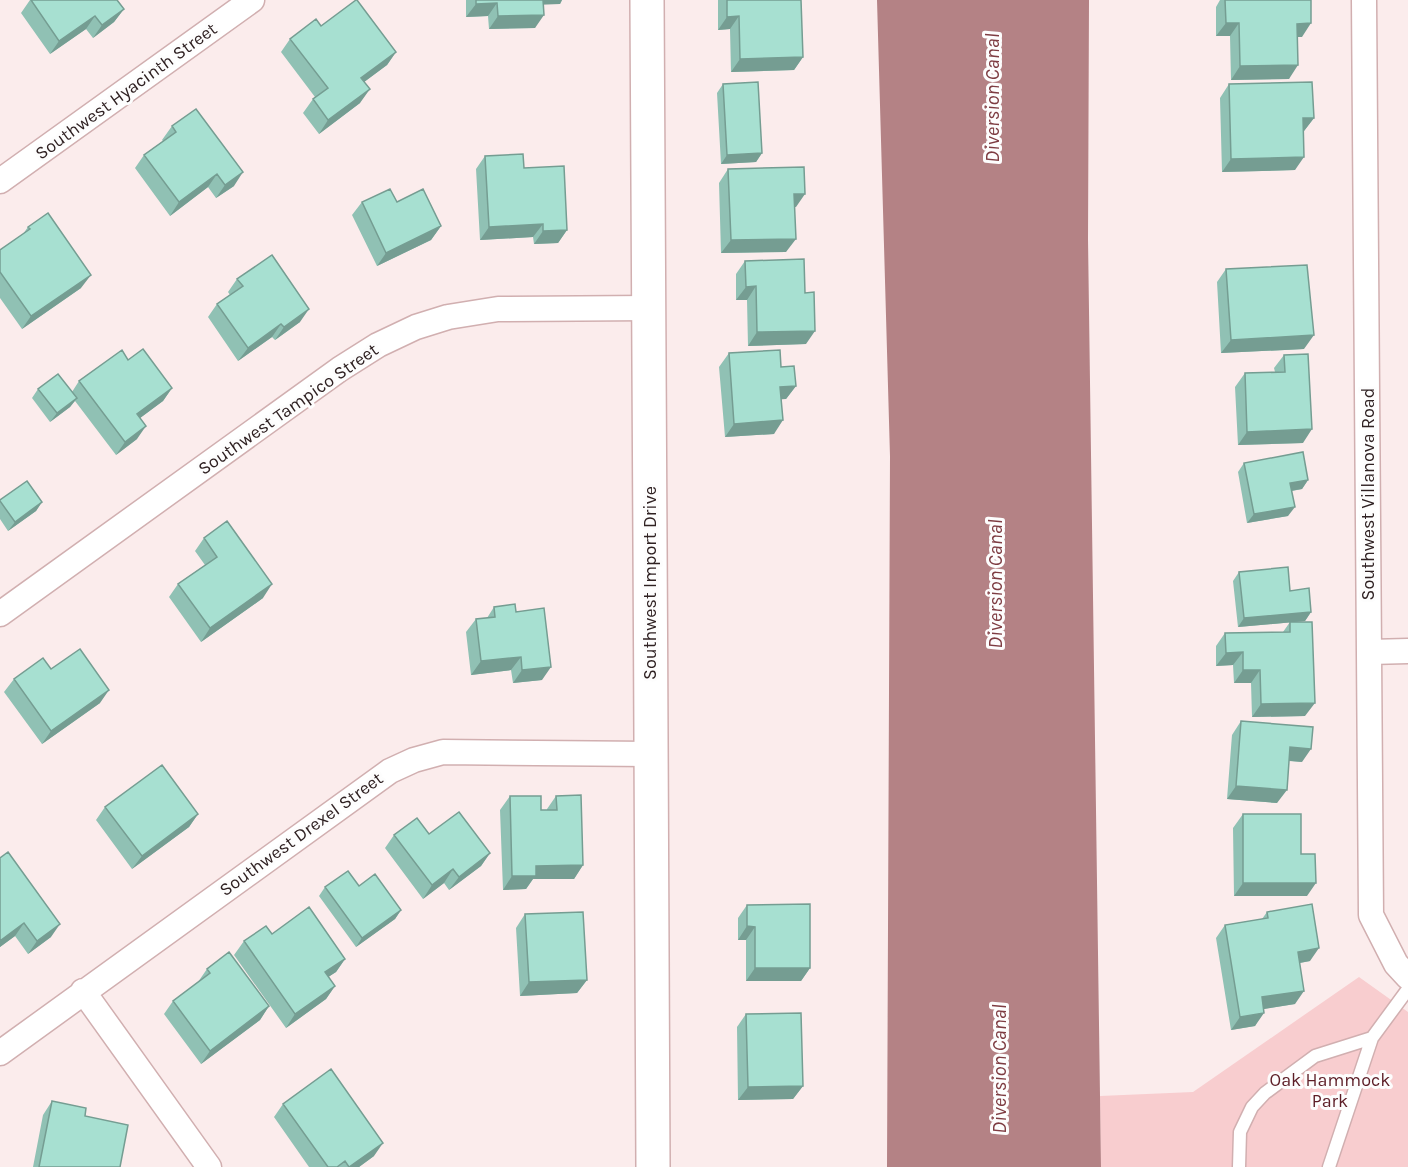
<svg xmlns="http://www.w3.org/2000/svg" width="1408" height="1167" viewBox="0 0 1408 1167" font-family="Karla,sans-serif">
  <rect width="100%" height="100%" fill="#fbecec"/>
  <path fill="#f8cdcf" d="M1359 977 1408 1012V1167H1101L1100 1096 1193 1092Z"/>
  <path fill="#b48285" d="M877 0H1089L1088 239 1101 1167H887L890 456Z"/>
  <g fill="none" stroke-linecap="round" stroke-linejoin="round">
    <g stroke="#d1afb0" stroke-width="15">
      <path id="lane" d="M1239 1167 1240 1132 1252 1107 1265 1093 1315 1056 1372 1038
        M1329 1167 1372 1038 1408 989"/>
    </g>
    <g stroke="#d1afb0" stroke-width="27">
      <path id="street" d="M1364 0 1371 915 1396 964 1408 977
        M0 181 252 0
        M0 614 340 369 378 345 416 327 448 317 498 309 650 308
        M1370 652 1408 651
        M83 991 209 1167
        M0 1053 390 771 414 760 443 752 650 754"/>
    </g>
    <g stroke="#d1afb0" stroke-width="36">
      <path id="secondary" d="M647 0C651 389 650 778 653 1167"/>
    </g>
    <use href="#lane" stroke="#fff" stroke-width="12"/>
    <use href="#street" stroke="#fff" stroke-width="24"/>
    <use href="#secondary" stroke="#fff" stroke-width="33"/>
  </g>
  <path fill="#90c1b4" d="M30 0H117L124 9 114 22 93 38 86 29 50 54 21 13Z
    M466 0H562L560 4H543L535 28 489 29 488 16 466 17Z
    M718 0H801L803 57 794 70 731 72 730 29 718 30Z
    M1220 0H1225L1302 37H1297L1289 79 1231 80 1230 36H1216V7Z
    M321 26 396 52 387 65 364 82 360 103 319 134 303 113 313 99 315 97 281 52 290 39Z
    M723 84 762 153 756 162 721 164 717 93Z
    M1229 84 1314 118 1304 131 1295 170 1222 172 1220 98Z
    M172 126 234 186 216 198 208 187 170 216 135 168 144 155 163 141 162 140Z
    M485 156 524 168 567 230 558 243 534 244 533 237 480 240 476 169Z
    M728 169 796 207H795L786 252 721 253 719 183Z
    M362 202H397L441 226 431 240 377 266 352 215Z
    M28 227 81 288 22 329 0 298V250L23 234Z
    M745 261 805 293 806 344 748 346 747 300H736V274Z
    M1226 269 1304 349 1221 353 1217 282Z
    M237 279 300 322 275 340 272 337 238 361 208 317 217 304 230 295 228 292Z
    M729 353 781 367 796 386 786 399H781L774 434 725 437 719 367Z
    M1284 355 1303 443 1238 445 1235 387 1245 373 1275 372 1274 368Z
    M128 360 172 388 163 401 140 418 137 439 116 455 75 401 70 407 50 422 32 398 38 389 72 392 79 381Z
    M1244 463 1308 480 1302 489 1292 491 1288 516 1247 523 1238 472Z
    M0 500 42 502 36 511 8 531 0 519Z
    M204 538 263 598 201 642 169 597 178 584 205 565 195 551Z
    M1239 572 1290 591 1311 612 1305 621 1238 627 1233 581Z
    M494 607 516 612 542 680 513 683 511 670 471 675 466 632 476 619 487 618Z
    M1290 622 1305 716 1252 717 1251 683H1234L1233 665 1216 666V646L1225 633 1283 632Z
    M51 669 100 703 42 744 4 692 14 679Z
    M1241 721 1302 762 1289 761 1277 803 1227 799 1232 735Z
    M510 796 541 810H547V809L556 796 583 865 574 879H533L526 889 503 890 500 810Z
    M105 807 198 814 189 827 132 869 96 820Z
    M1243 814 1301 854 1307 896H1234L1233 828Z
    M429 834 490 853 481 866 449 890 444 883 423 899 385 848 394 835Z
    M0 858 51 937 28 954 15 936 0 947Z
    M359 886 401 910 395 919 356 947 319 896 325 887Z
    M747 905 810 968 801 981H746V940H738V918Z
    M1267 912 1310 961 1300 963 1295 1004 1263 1009 1255 1026 1231 1030 1216 938 1225 925 1262 919Z
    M525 914 587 980 577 993 520 996 516 928Z
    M272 934 345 959 336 972 328 977 335 986 326 999 286 1028 234 955 244 941Z
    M207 969 269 1006 260 1020 201 1064 164 1014 173 1001 198 982Z
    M746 1014 803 1086 793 1099 738 1100 737 1027Z
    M52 1101 85 1116 120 1167H33L43 1115Z
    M283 1104 374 1156 359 1167H309L274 1117Z"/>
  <path fill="#759d92" d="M537 0H562L560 4 534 5Z
    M497 3 488 16 466 17 476 4Z
    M124 9 114 22 93 38 102 25Z
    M544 15 535 28 489 29 498 16Z
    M95 16 86 29 50 54 59 41Z
    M739 16 730 29 718 30 727 17Z
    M1226 23H1239L1230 36H1216Z
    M1311 23 1302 37H1288L1297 24Z
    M396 52 387 65 352 91 361 78Z
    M803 57 794 70 731 72 740 59Z
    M1298 65 1289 79 1231 80 1240 66Z
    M370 89 360 103 319 134 328 120Z
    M1303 118H1314L1304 131H1294Z
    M762 153 756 162 721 164 727 155Z
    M1304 157 1295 170 1222 172 1231 159Z
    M243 172 234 186 216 198 225 185Z
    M217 174 208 187 170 216 179 202Z
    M794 194H805L796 207H785Z
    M543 224 533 237 480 240 489 227Z
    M441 226 431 240 377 266 386 253Z
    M567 230 558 243 534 244 543 231Z
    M796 239 786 252 721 253 731 240Z
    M91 275 81 288 22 329 31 316Z
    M756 286 747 300H736L746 287Z
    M309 309 300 322 275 340 284 327Z
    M281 324 272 337 238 361 248 348Z
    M815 331 806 344 748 346 757 332Z
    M1314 335 1304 349 1221 353 1231 340Z
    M796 386 786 399 771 400 780 387Z
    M172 388 163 401 128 427 137 414Z
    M77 398 70 407 50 422 57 413Z
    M783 420 774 434 725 437 734 424Z
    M146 426 137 439 116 455 125 442Z
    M1312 429 1303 443 1238 445 1247 432Z
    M1308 480 1302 489 1284 492 1290 483Z
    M42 502 36 511 8 531 15 522Z
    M1295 507 1288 516 1247 523 1254 514Z
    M272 584 263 598 201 642 210 628Z
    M1311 612 1305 621 1238 627 1244 618Z
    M1243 652 1233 665 1216 666 1226 653Z
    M521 657 511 670 471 675 481 661Z
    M551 667 542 680 513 683 522 670Z
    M1243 670H1260L1251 683H1234Z
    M109 690 100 703 42 744 51 731Z
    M1315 703 1305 716 1252 717 1261 704Z
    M1290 747 1311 749 1302 762 1281 760Z
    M1236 786 1287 790 1277 803 1227 799Z
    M198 814 189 827 132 869 142 856Z
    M490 853 481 866 449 890 459 877Z
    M583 865 574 879H533L526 889 503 890 512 876 536 866Z
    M453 869 444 883 423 899 432 885Z
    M1243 883H1316L1307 896H1234Z
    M401 910 395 919 356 947 362 938Z
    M24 923 15 936 0 947V941Z
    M60 924 51 937 28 954 37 941Z
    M747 926 755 927 746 940H738Z
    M1319 948 1310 961 1288 965 1298 952Z
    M345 959 336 972 316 985 325 972Z
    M755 968H810L801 981H746Z
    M587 980 577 993 520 996 529 982Z
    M335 986 326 999 286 1028 295 1014Z
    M1304 991 1295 1004 1252 1011 1262 997Z
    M269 1006 260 1020 201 1064 210 1051Z
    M1264 1013 1255 1026 1231 1030 1240 1017Z
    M803 1086 793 1099 738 1100 748 1087Z
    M383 1143 374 1156 359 1167H349Z"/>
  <path fill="#a7e0d1" stroke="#759d92" stroke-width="1.5" d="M31 0H117L124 9 102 25 95 16 59 41Z
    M356 0H357L396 52 361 78 370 89 328 120 313 99 328 88 290 39 316 19 321 26Z
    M476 0H543L544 15 498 16 497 3 476 4Z
    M727 0H801L803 57 740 59 739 16 727 17Z
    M1225 0H1311V23L1297 24 1298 65 1240 66 1239 23H1226Z
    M758 82 762 153 727 155 723 84Z
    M1312 82 1314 118H1303L1304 157 1231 159 1229 84Z
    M196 109 243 172 225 185 217 174 179 202 144 155 176 132 172 126Z
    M523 154 524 168 564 166 567 230 543 231V224L489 227 485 156Z
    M804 167 805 194H794L796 239 731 240 728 169Z
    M390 189 397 202 423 189 441 226 386 253 362 202Z
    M48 213 91 275 31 316 0 272V250L30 229 28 227Z
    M272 255 309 309 284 327 281 324 248 348 217 304 243 286 237 279Z
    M804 259 805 293 814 292 815 331 757 332 756 286 746 287 745 261Z
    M1307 265 1314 335 1231 340 1226 269Z
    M143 349 172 388 137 414 146 426 125 442 79 381 122 350 128 360Z
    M780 350 781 367 794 366 796 386 780 387 783 420 734 424 729 353Z
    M1308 354 1312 429 1247 432 1245 373 1285 372 1284 355Z
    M58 374 77 398 57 413 38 389Z
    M1303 452 1308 480 1290 483 1295 507 1254 514 1244 463Z
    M27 481 42 502 15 522 0 501V500Z
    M227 521 272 584 210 628 178 584 217 557 204 538Z
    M1288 567 1290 591 1309 588 1311 612 1244 618 1239 572Z
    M515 604 516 612 544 608 551 667 522 670 521 657 481 661 476 619 495 617 494 607Z
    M1290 622H1312L1315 703 1261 704 1260 670H1243V652L1226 653 1225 633 1290 632Z
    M80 649 109 690 51 731 14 679 43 658 51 669Z
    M1241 721 1313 727 1311 749 1290 747 1287 790 1236 786Z
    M162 765 198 814 142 856 105 807Z
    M581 795 583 865 536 866V876H512L510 796H541V810H557L556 796Z
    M459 812 490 853 459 877 453 869 432 885 394 835 417 818 429 834Z
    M1243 814H1301V854H1315L1316 883H1243Z
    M8 852 60 924 37 941 24 923 0 941V858Z
    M348 871 359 886 375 874 401 910 362 938 325 887Z
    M810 904V968H755V927L747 926V905Z
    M1312 904 1319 948 1298 952 1304 991 1262 997 1264 1013 1240 1017 1225 925 1268 918 1267 912Z
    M309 907 345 959 325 972 335 986 295 1014 244 941 266 926 272 934Z
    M583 912 587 980 529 982 525 914Z
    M229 952 269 1006 210 1051 173 1001 210 973 207 969Z
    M801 1013 803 1086 748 1087 746 1014Z
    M331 1069 383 1143 349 1167 345 1161 337 1167H328L283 1104Z
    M52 1101 86 1108 85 1116 128 1125 120 1167H39Z"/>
  <g text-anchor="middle" stroke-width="6" stroke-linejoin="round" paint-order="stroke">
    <g font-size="18" fill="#2f2122" stroke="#fdfdfd">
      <text transform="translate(126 91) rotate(-36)" y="6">Southwest Hyacinth Street</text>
      <text transform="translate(288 409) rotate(-35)" y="6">Southwest Tampico Street</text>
      <text transform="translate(1368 494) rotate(-90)" y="6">Southwest Villanova Road</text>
      <text transform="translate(650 583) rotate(-90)" y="6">Southwest Import Drive</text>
      <text transform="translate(301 834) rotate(-36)" y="6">Southwest Drexel Street</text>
    </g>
    <g font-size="18" fill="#5c1d26" stroke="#fdfdfd">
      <text x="1330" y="1086">Oak Hammock<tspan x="1330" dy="21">Park</tspan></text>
    </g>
    <g font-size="20" font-style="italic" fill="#7e3c42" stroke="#fdfdfd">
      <text transform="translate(992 98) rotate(-90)" y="7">Diversion Canal</text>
      <text transform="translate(995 584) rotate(-90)" y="7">Diversion Canal</text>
      <text transform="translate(999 1069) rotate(-90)" y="7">Diversion Canal</text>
    </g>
  </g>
</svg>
